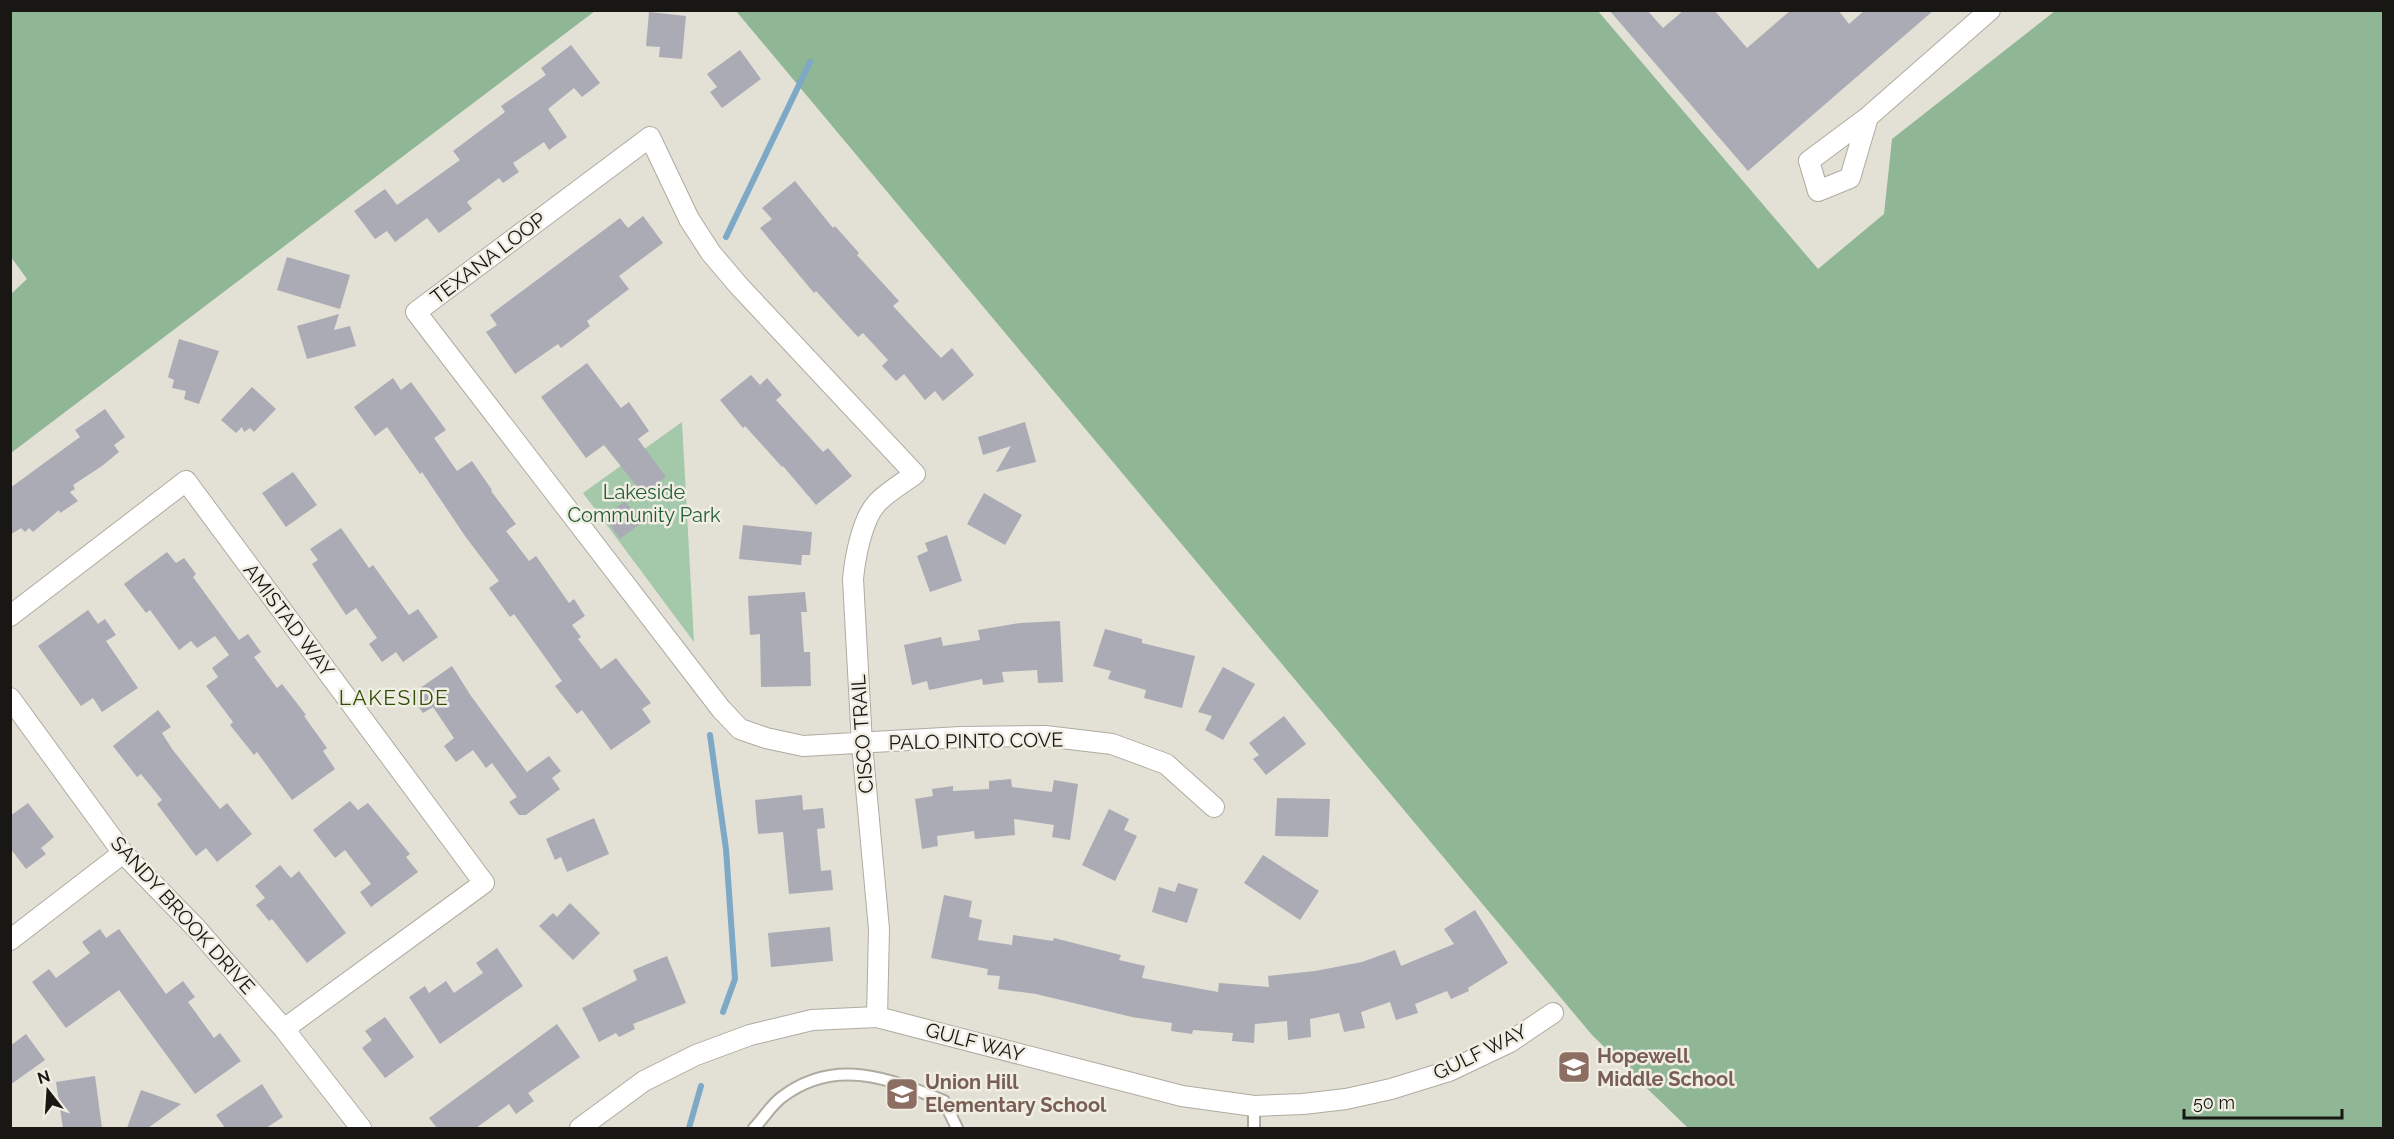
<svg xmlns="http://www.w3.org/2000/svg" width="2394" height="1139" viewBox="0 0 2394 1139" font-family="Raleway,sans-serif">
  <rect width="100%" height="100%" fill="#e3e0d5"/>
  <path fill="#a4c8aa" d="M682 422 694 642 583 493Z"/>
  <path fill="#8fb695" d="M11 10H595V11L11 453V294L27 279 11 257Z
    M736 11H1598L1818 269 1884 214 1892 139 2055 11H2383V1128H1688L1592 1035Z"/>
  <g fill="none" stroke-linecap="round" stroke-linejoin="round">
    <path stroke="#7da8c6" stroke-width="6" d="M726 237 810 62
      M710 735 726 849 735 979 723 1012
      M689 1128 701 1086"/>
  </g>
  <path fill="#aaabb5" d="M1609 10H1647L1663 28 1684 10H1714L1747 48 1791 10H1838L1849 24 1865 10H1934L1748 171Z
    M649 12 686 16 682 59 659 57 660 47 646 46Z
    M571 45 600 83 582 97 574 88 548 109 567 137 549 150 544 142 513 163 519 172 503 183 499 178 467 202 472 209 439 233 427 218 395 242 387 231 375 239 354 211 385 189 397 205 460 160 453 151 505 112 501 106 546 75 541 68Z
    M740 50 761 79 722 108 710 92 717 87 707 74Z
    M795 181 833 228 835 226 859 253 857 255 899 301 893 306 941 358 952 348 974 375 943 401 935 391 925 400 904 374 896 381 882 366 888 360 863 333 858 337 816 291 814 293 760 228 772 219 762 208Z
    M643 216 663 243 619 276 629 289 587 321 590 326 561 348 558 344 515 374 486 332 497 325 490 315 620 218 628 228Z
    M287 257 350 275 340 309 277 290Z
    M339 314 334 330 350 326 356 346 307 359 297 326Z
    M179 339 219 351 199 404 184 399 186 391 172 388 174 380 168 377Z
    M587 363 621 408 629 402 649 431 638 439 666 477 643 494 604 445 586 458 541 397Z
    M751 375 760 385 767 378 782 395 776 400 823 452 828 448 852 476 816 505 783 466 782 467 745 426 743 428 720 400Z
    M393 378 401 390 411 382 446 430 434 438 457 471 472 461 492 490 491 491 516 524 506 531 529 561 536 556 569 603 574 599 585 616 572 625 581 637 578 639 601 669 616 658 651 703 642 709 651 722 611 750 582 710 577 714 555 686 562 681 514 614 510 617 489 588 499 581 465 536 422 472 420 474 387 427 375 436 354 407Z
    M252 387 276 409 254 432 250 428 244 432 242 427 236 433 221 420Z
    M105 409 125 437 114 445 119 452 102 466 73 485 75 489 70 492 78 501 60 513 59 510 33 532 29 528 25 532 21 528 10 535V488L80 437 75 430Z
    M1025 422 1036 462 996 472 1011 446 983 455 978 437Z
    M293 472 317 505 286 527 262 493Z
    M984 493 1022 515 1005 545 967 524Z
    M625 501 641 523 620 539 604 517Z
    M743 525 812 532 810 555H802L801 565 739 559Z
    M341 528 369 568 373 565 409 615 418 609 438 637 403 662 396 652 382 662 369 644 377 638 356 608 346 615 312 564 318 560 310 549Z
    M947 535 962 581 930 592 917 556 928 551 925 543Z
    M167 552 176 563 184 558 196 574 193 577 239 640 248 634 261 652 254 657 277 688 282 684 306 715 304 716 327 748 323 751 335 769 292 800 257 752 254 755 230 725 233 722 206 686 218 677 212 668 229 655 215 636 197 648 191 641 179 650 150 610 146 613 124 584Z
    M805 592 807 612H801L804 652H810L811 686 761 687 760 634 750 635 748 596Z
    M88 610 98 624 105 619 116 635 106 641 138 688 102 712 93 698 81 706 38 646Z
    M1060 621 1063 682 1038 683 1037 670 1002 672 1004 682 983 685 982 679 929 690 927 681 912 685 904 645 941 637 943 646 980 640 978 630 1020 623Z
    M1105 629 1142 639V643L1195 656 1182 708 1144 698 1146 690 1108 679 1111 671 1093 666Z
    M452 666 471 696 527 772 549 756 561 771 552 778 560 789 526 815H519L509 802 517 797 492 763 486 768 473 750 456 762 444 746 454 738 433 707 423 713 410 695Z
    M1223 667 1255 684 1223 740 1205 730 1212 716 1198 712Z
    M158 710 171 727 162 733 172 749 220 809 227 803 252 834 217 862 206 848 196 856 157 804 162 800 141 774 137 777 113 746Z
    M1284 716 1306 744 1266 775 1253 759 1259 755 1249 743Z
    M1011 779 1012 787 1052 792 1054 780 1078 784 1070 840 1052 837 1054 825 1014 819 1015 835 975 839 974 831 937 836 938 846 922 849 915 799 933 796 932 789 953 786V791L989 789V781Z
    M802 795 803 810 823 808 825 828 817 829 821 871 831 870 833 890 789 894 783 832 758 834 755 800Z
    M1277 798 1330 799 1328 837 1275 836Z
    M350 801 358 810 368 803 410 854 406 857 418 872 371 907 360 892 371 884 345 850 335 858 313 830Z
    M28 803 54 837 41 848 46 854 26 869 10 848V816Z
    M1109 809 1129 819 1124 830 1137 836 1115 881 1082 865Z
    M594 818 609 854 567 872 561 857 555 860 546 839Z
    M1263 855 1319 891 1300 920 1244 883Z
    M280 865 291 878 299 871 346 933 307 963 272 919 269 921 256 905 265 898 255 886Z
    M1178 883 1198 889 1187 923 1152 912 1159 887 1175 892Z
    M944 895 972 901 969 917 982 920 978 940 1012 945 1013 935 1053 941 1054 938 1121 955 1119 960 1145 966 1142 978 1218 992 1219 983 1269 987 1268 976 1315 971 1362 962 1395 950 1401 966 1454 944 1444 929 1475 910 1508 963 1468 988 1469 991 1451 999 1447 991 1415 1004 1418 1013 1396 1020 1390 1002 1361 1012 1365 1028 1344 1032 1339 1013 1310 1019 1311 1037 1288 1040 1287 1021 1255 1024 1254 1043 1232 1041 1233 1033 1193 1030 1192 1034 1171 1031 1172 1023 1132 1017 1036 994 998 989 1000 976 987 975 988 969 931 958Z
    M570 903 600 933 573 960 539 926 553 913 557 917Z
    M830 927 833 961 771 967 768 933Z
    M100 929 106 938 119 929 166 994 183 981 195 997 188 1002 214 1038 220 1033 241 1061 195 1094 119 990 66 1028 32 982 49 969 56 978 90 953 82 942Z
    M497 948 523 986 440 1044 409 997 425 986 429 993 446 981 454 993 483 973 476 963Z
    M667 956 686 1003 633 1024 635 1029 619 1037 616 1033 599 1042 582 1008 637 980 633 970Z
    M385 1017 414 1057 385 1078 362 1048 372 1040 365 1031Z
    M557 1024 580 1057 528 1093 534 1101 516 1114 509 1104 476 1128H437L429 1118Z
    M26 1034 45 1060 10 1085V1046Z
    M95 1076 102 1128H63L56 1082Z
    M262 1084 283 1117 266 1128H225L216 1115Z
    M141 1090 181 1104 148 1128H127Z"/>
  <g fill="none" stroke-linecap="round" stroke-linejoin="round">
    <g stroke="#aeaba1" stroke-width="14">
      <path id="lane" d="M1254 1106V1128
        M754 1128C763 1119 771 1105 782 1097 835 1057 889 1078 944 1101L957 1128"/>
    </g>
    <g stroke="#aeaba1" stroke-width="22">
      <path id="street" d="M1868 117 1850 178 1818 191 1809 161 1868 117 1990 10
        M10 616 186 481 484 883 284 1029
        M10 698 123 853 196 928 284 1029 361 1128
        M10 940 123 853
        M877 1017 879 929 862 744 853 579C855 558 862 519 877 503 887 492 903 483 915 474L739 286 711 253 689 219 650 137 416 312 721 709 740 729 766 738 803 746 961 737 1045 736 1112 744 1166 764 1214 807
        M580 1128 644 1081 696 1055 750 1035 812 1020 877 1017 1182 1096 1254 1106 1303 1104 1346 1099 1391 1089 1449 1071 1510 1042 1553 1013"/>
    </g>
    <use href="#lane" stroke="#fff" stroke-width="10"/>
    <use href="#street" stroke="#fff" stroke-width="20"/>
  </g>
  <defs>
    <g id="school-square" transform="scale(1.725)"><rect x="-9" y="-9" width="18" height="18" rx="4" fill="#8d6e63" stroke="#f0ede2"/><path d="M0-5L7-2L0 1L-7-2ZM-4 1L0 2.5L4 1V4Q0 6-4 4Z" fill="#fff"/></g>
  </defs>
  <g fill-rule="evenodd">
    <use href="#school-square" x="1574" y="1067"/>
    <use href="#school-square" x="902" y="1094"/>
  </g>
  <g text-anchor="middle" stroke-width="5" stroke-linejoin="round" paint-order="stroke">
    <g font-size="20" fill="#181714" stroke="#f0ede2">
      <text transform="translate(488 258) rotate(-37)" y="7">TEXANA LOOP</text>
      <text transform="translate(289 620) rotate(53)" y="7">AMISTAD WAY</text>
      <text transform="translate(862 734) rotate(-94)" y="7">CISCO TRAIL</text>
      <text transform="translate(976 741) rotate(-1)" y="7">PALO PINTO COVE</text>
      <text transform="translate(183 915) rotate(48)" y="7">SANDY BROOK DRIVE</text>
      <text transform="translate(975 1042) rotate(15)" y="7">GULF WAY</text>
      <text transform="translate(1480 1052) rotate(-26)" y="7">GULF WAY</text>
    </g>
    <g font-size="20" fill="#215c30" stroke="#f0ede2">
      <text x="644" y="499">Lakeside<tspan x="644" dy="23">Community Park</tspan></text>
    </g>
    <g font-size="20" font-weight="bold" fill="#785e54" stroke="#f0ede2" text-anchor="start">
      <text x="1597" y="1063">Hopewell<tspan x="1597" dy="23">Middle School</tspan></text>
      <text x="925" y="1089">Union Hill<tspan x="925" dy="23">Elementary School</tspan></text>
    </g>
    <g font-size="21" letter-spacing="1.5" fill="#314f09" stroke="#f0ede2">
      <text x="394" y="705">LAKESIDE</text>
    </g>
  </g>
  <rect width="2394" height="1139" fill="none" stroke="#181714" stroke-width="24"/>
  <g transform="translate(48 1091) rotate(343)" stroke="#f0ede2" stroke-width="4.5" paint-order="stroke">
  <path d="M0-4.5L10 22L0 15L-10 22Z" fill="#181714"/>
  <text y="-9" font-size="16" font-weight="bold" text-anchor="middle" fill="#181714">N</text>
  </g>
  <path d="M2184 1109v9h158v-9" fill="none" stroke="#181714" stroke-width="3"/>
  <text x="2193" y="1109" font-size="18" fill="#181714" stroke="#f0ede2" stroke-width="4.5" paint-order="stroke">50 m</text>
</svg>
